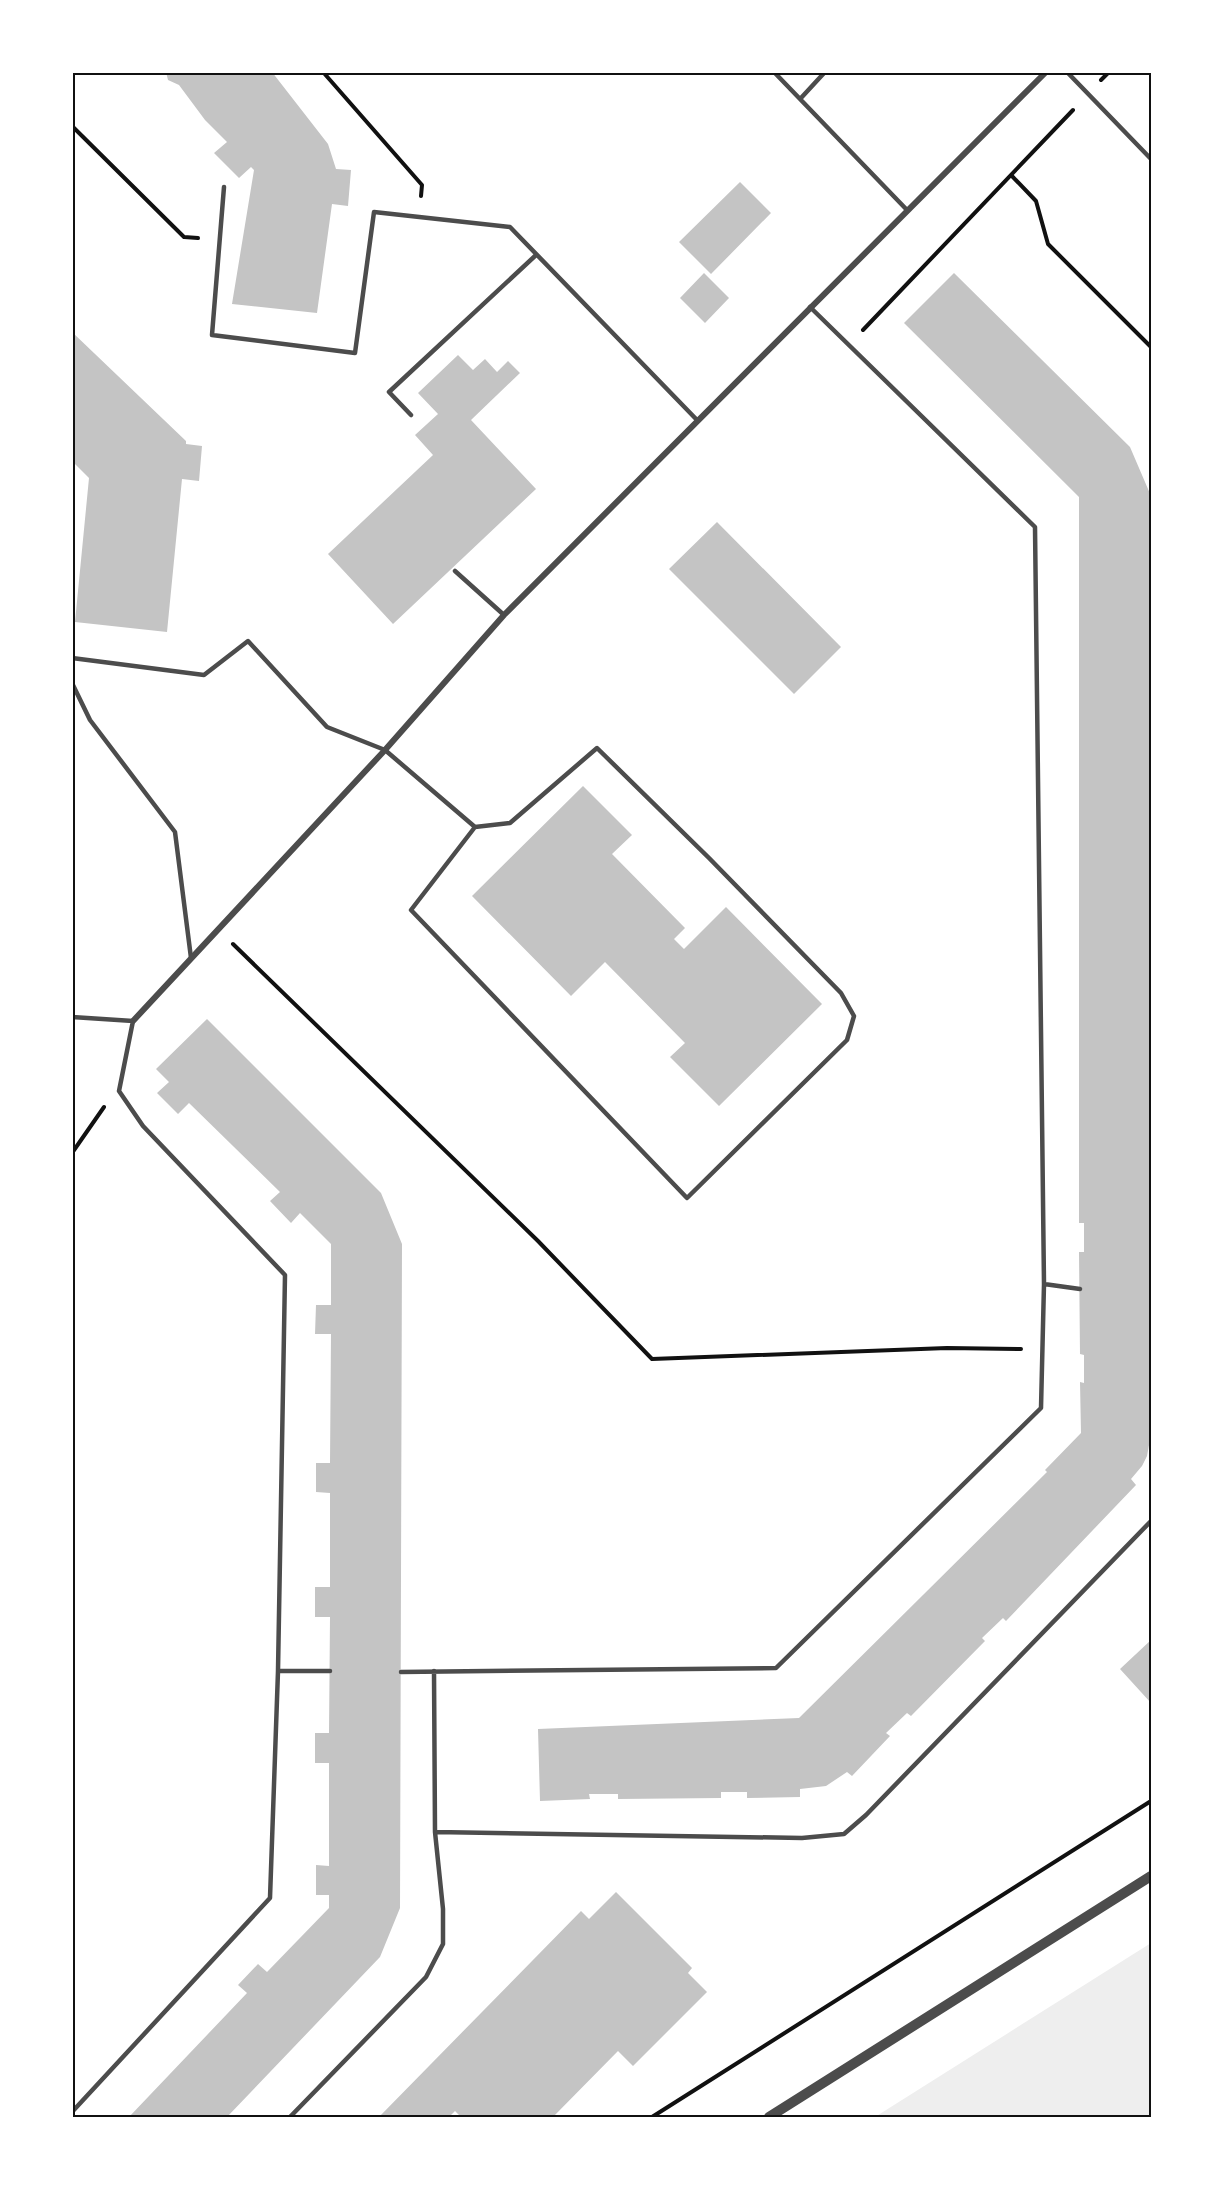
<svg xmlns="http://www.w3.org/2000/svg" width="1223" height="2189" viewBox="0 0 1223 2189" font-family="Mulish,sans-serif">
  <rect width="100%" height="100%" fill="#fff"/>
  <path fill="#eee" d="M1151 1943V2117H875Z"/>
  <path fill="#c4c4c4" d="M166 72H272L328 144 336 169 351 170 348 206 332 204 317 313 232 304 254 170 251 167 239 178 214 153 227 142 205 120 179 85 168 80Z
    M740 182 771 213 711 274 679 242Z
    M704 273 729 298 705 323 680 298Z
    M954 273 1130 447 1151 496V1434L1147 1456 1142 1466 1131 1479 1136 1485 1006 1621 1003 1618 982 1638 985 1641 911 1716 907 1713 886 1733 890 1736 852 1776 847 1772 826 1786 800 1789V1797L747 1798V1792H721V1798L618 1799V1794H589L590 1799 540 1801 538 1729 799 1718 1047 1472 1045 1470 1081 1433 1080 1382 1084 1383V1355L1080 1354 1079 1252H1084V1223H1079V497L904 323Z
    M72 332 186 441V444L202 446 199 481 182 479 167 632 75 622 89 478 72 461Z
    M458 355 473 370 485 359 497 372 508 361 520 373 471 420 536 489 393 624 328 554 433 455 415 435 438 414 418 393Z
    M717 522 841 647 794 694 669 569Z
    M583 786 632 835 612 854 685 928 674 939 684 949 726 907 822 1004 719 1106 670 1057 685 1043 605 962 571 996 472 896Z
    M207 1019 381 1193 402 1244 400 1908 380 1957 227 2117H129L247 1993 238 1985 258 1964 267 1972 329 1908V1895H316V1865L329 1866V1763H315V1733H329L330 1617H315V1587H330V1493L316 1492V1463H330L331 1334H315L316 1305H331V1244L300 1213 291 1223 270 1201 280 1192 189 1103 178 1114 157 1093 169 1082 156 1069Z
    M1151 1640V1703L1120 1669Z
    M616 1892 692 1968 688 1973 707 1992 633 2066 618 2051 553 2117H461L455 2111 449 2117H379L581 1911 589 1919Z"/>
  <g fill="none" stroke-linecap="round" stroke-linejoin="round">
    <path stroke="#111" stroke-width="4" d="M323 72 422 185 421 196
      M1101 80 1109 72
      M72 126 184 237 198 238
      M1011 175 1036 201 1048 244 1151 347
      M863 330 1073 110
      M233 944 538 1241 652 1359 947 1348 1021 1349
      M72 1153 104 1107
      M652 2117 1151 1801"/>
    <path stroke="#4c4c4c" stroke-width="4.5" d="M774 72 907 210
      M1067 72 1151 159
      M801 98 825 72
      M224 187 212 335 355 353 374 212 510 227 697 420
      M411 415 389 392 536 255
      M455 571 504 615
      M72 658 204 675 248 641 327 727 385 750 475 827 411 910 687 1198 847 1040 854 1016 841 993 709 858 597 748 510 823 475 827
      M72 683 90 720 175 832 191 958
      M72 1017 133 1021 119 1091 143 1126 285 1275 278 1671 270 1898 72 2112
      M1044 1284 1080 1289
      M278 1671H330
      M434 1671 435 1832 802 1838 844 1834 866 1815 1151 1521
      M401 1672 776 1668 1041 1408 1044 1284 1035 527 810 307
      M290 2117 426 1977 443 1944V1909L435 1832"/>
    <path stroke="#4c4c4c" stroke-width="6" d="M133 1021 385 750 504 615 1046 72"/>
    <path stroke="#4c4c4c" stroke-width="10" d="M769 2117 1151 1876"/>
  </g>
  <rect width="1223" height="2189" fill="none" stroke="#ffffff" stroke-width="147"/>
  <rect x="74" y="74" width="1076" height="2042" fill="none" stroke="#111" stroke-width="2"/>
</svg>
